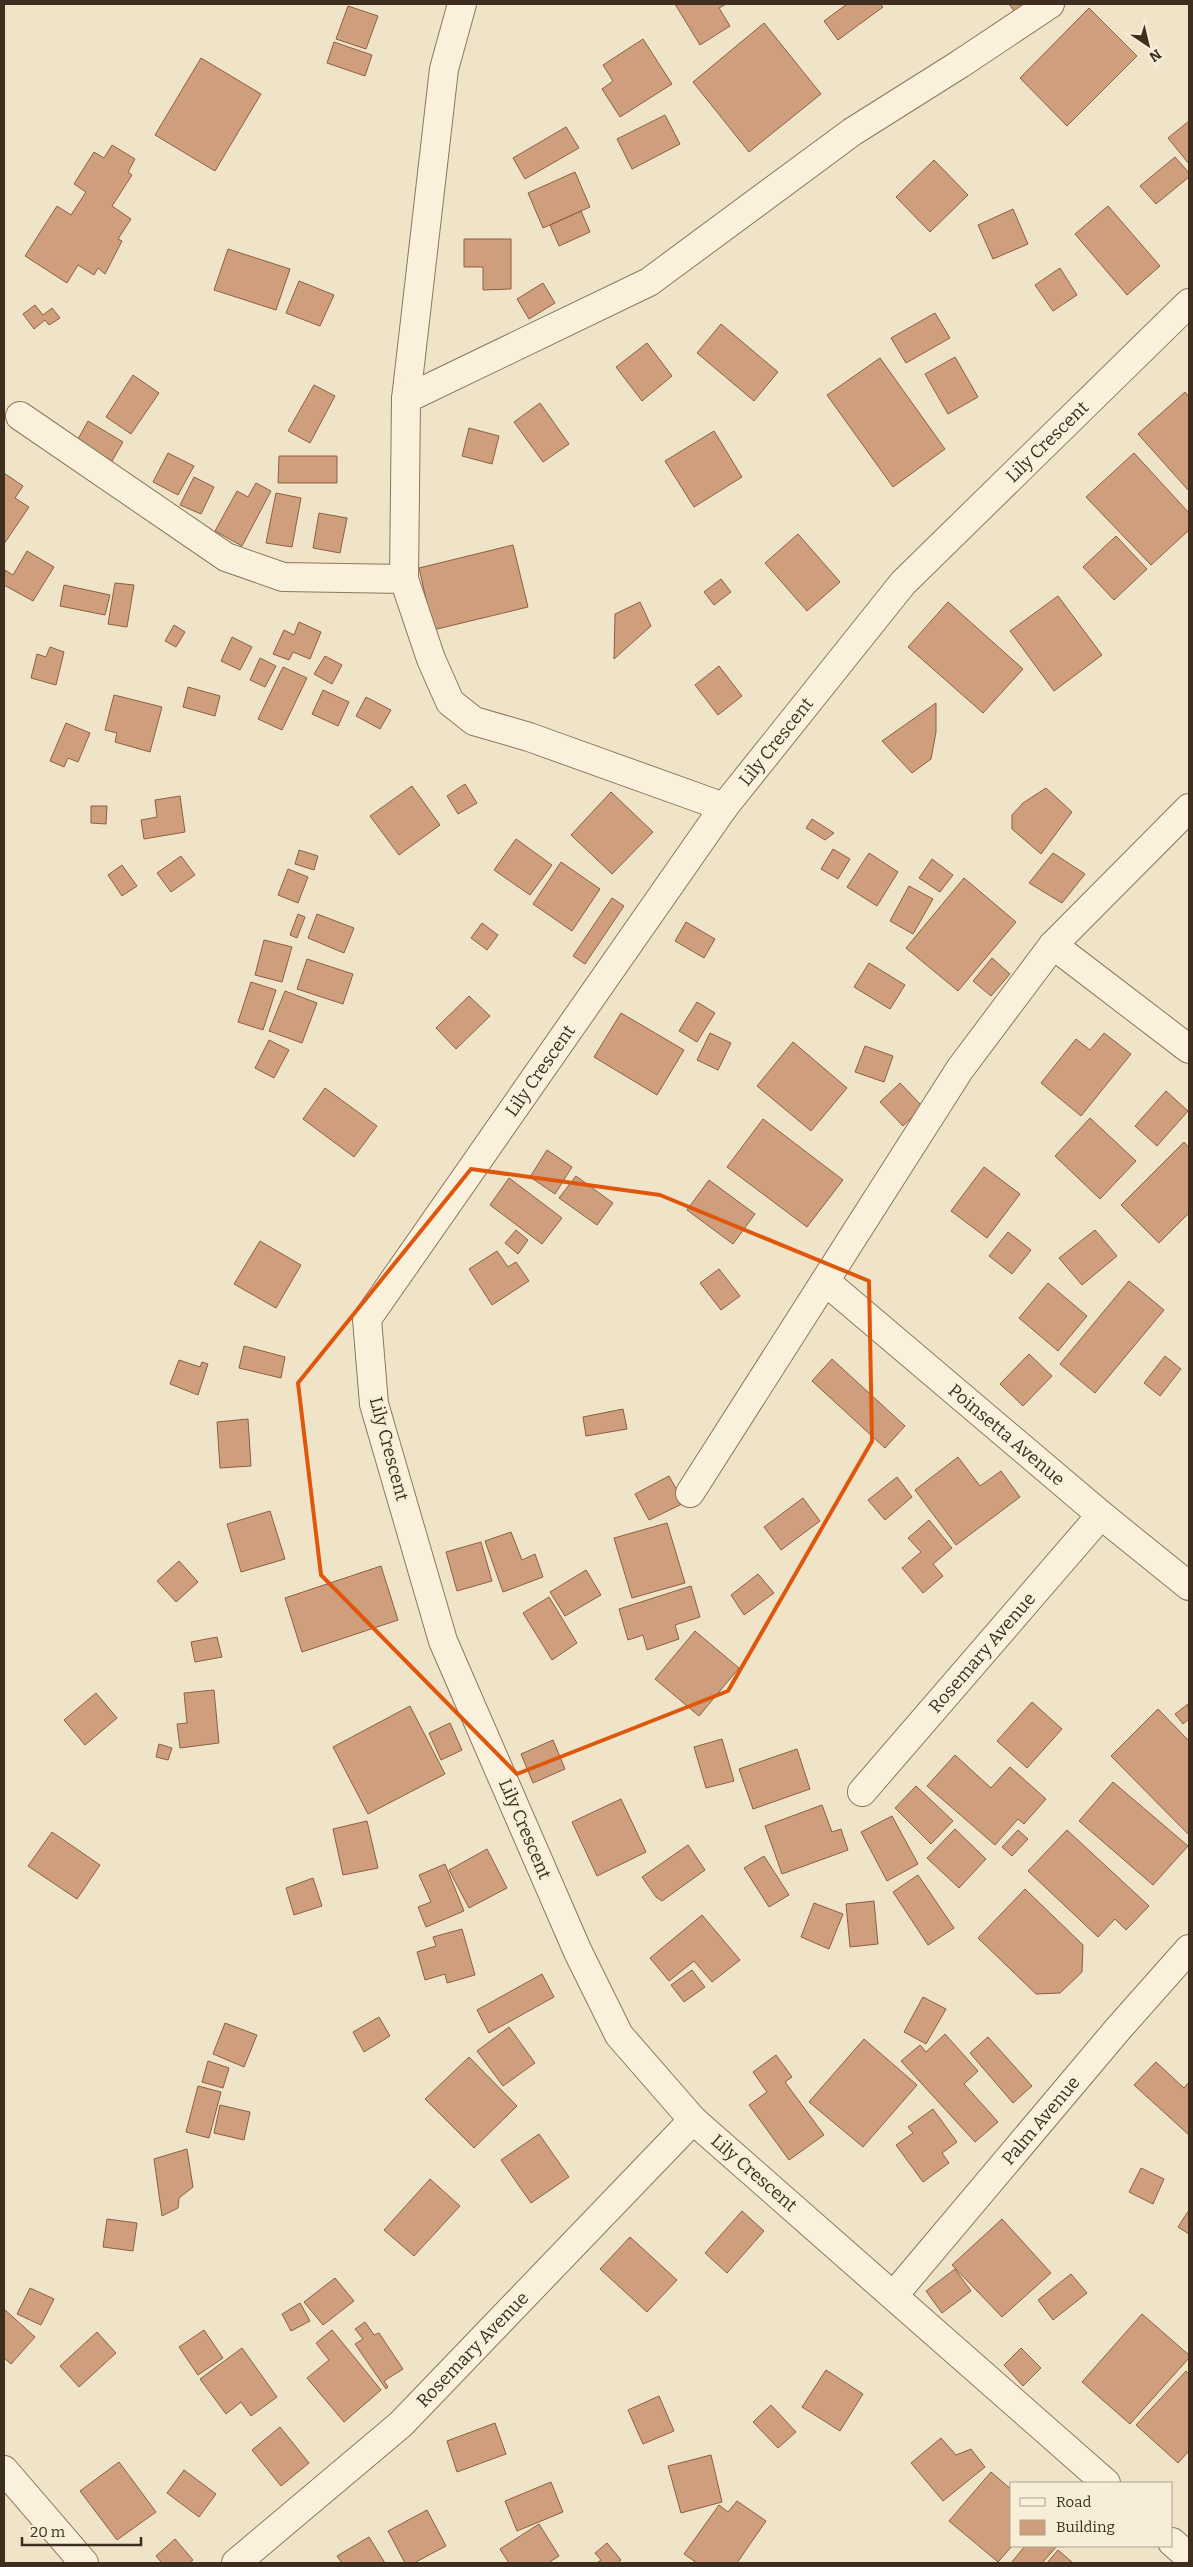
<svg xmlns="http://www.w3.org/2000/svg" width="1193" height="2567" viewBox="0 0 1193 2567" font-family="Bitter,serif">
  <rect width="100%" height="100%" fill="#f0e4c8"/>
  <path fill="#cf9f7d" stroke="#8d5f41" d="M675 4H726L719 8 730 26 700 45Z
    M847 4H880L883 7 838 40 824 21Z
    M1009 4H1027L1015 12Z
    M348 6 378 16 366 49 336 39Z
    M1089 8 1137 56 1067 126 1020 78Z
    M764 23 821 94 749 152 693 82Z
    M643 39 672 84 620 117 602 89 613 81 603 65Z
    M334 42 372 55 365 76 327 63Z
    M201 58 261 94 215 171 155 135Z
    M665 115 680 144 632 169 617 139Z
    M1189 121V164L1168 138Z
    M566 127 579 148 525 179 513 158Z
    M112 145 135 159 128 172 132 175 112 206 131 219 118 239 122 241 105 274 98 268 94 275 78 265 67 283 25 256 57 206 71 215 86 192 74 184 94 152 104 158Z
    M1175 157 1189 173V177L1156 204 1140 186Z
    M934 160 968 195 930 232 896 197Z
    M575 172 590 207 543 228 528 193Z
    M1108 206 1160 266 1127 295 1075 234Z
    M1013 209 1028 244 993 259 978 225Z
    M581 211 590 232 559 246 550 225Z
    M464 239H511V289L483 290V267H464Z
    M228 249 290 269 276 310 214 290Z
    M1060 268 1077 295 1053 311 1035 285Z
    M299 281 334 295 320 326 286 313Z
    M543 283 555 303 529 319 517 299Z
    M35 305 43 315 52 308 60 318 49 325 45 320 34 329 23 314Z
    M935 313 950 338 906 363 891 338Z
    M721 324 778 372 754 401 697 353Z
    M647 343 672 376 642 401 616 367Z
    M955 357 978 397 948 414 925 374Z
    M880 358 945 449 893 487 827 395Z
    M133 375 159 393 131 434 106 417Z
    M314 385 335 396 310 443 288 431Z
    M1185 392 1189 397V491L1138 434Z
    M540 403 569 444 543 462 514 422Z
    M88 421 123 442 112 461 77 441Z
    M469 428 499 436 492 464 462 456Z
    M714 431 742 477 694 507 665 461Z
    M168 453 194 466 178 495 153 482Z
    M1134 453 1189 513V530L1151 565 1086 497Z
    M279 456H337V483H278Z
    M4 473 23 486 15 498 29 507 4 544Z
    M194 477 214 487 201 514 180 505Z
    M256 483 271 491 242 546 215 531 237 491 248 497Z
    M276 493 301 498 292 547 266 543Z
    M319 513 347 518 340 553 313 548Z
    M798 534 840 582 807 611 765 563Z
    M1116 536 1147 569 1114 600 1083 567Z
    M513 545 528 607 433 630 419 568Z
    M27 551 54 567 33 601 4 585 5 570 13 575Z
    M721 579 731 592 714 605 704 592Z
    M115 583 134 585 127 627 108 624Z
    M64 585 110 595 105 615 60 606Z
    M1058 596 1102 655 1054 691 1010 631Z
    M640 602 651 626 614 659 615 614Z
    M948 602 1023 669 983 713 908 647Z
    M299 622 321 632 310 659 293 652 289 660 273 654 284 630 294 635Z
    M174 625 185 632 176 647 165 641Z
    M232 637 252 647 240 670 221 661Z
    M50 647 64 652 56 685 31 678 37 654 46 657Z
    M325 656 342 665 332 684 314 674Z
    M260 658 276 666 265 687 250 680Z
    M719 666 742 696 718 715 695 685Z
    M283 667 307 678 282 730 258 719Z
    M188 687 220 696 215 716 183 707Z
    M323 690 349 702 338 726 312 714Z
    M114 695 162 707 150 752 115 742 117 733 105 730Z
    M366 697 391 710 380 729 356 716Z
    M936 703V732L931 759 912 773 882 741Z
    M66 723 90 733 78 762 68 758 64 767 50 761Z
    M465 784 477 803 458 814 447 796Z
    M412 786 440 825 399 855 370 816Z
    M1046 788 1072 812 1041 854 1012 829V815L1023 803Z
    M611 792 653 832 612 874 571 835Z
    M180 796 185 832 144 839 141 820 157 817 155 800Z
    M91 806H107L106 824 91 823Z
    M812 819 834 833 825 840 806 828Z
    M516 839 552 865 530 895 494 870Z
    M833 849 850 859 838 879 821 869Z
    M299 850 318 856 314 870 295 864Z
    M869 853 898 872 877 906 847 887Z
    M1053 853 1085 874 1062 903 1029 883Z
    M181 856 195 875 171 892 157 873Z
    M932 859 953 875 940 892 919 878Z
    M561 862 600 889 572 931 533 904Z
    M122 865 137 886 122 896 108 875Z
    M288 869 308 877 298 903 278 895Z
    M964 878 1016 922 958 991 906 948Z
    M909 886 933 899 913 934 890 921Z
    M612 898 624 906 585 964 573 956Z
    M298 914 305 917 297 938 290 935Z
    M317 914 354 928 344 953 308 938Z
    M686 922 715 939 704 958 675 941Z
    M482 923 498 935 487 950 471 938Z
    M264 940 292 947 282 982 255 975Z
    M992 958 1010 974 991 996 973 981Z
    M307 959 353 974 343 1004 297 989Z
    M869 963 905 985 890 1009 854 987Z
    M251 982 276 990 263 1030 238 1022Z
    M285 991 317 1003 302 1043 269 1031Z
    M469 996 490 1016 456 1049 436 1028Z
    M697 1002 715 1013 697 1042 679 1031Z
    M621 1013 684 1050 657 1095 594 1057Z
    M710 1033 731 1043 718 1070 697 1060Z
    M1104 1033 1131 1054 1081 1116 1041 1083 1076 1039 1090 1050Z
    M269 1040 289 1050 274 1078 255 1068Z
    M793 1042 847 1088 811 1131 757 1086Z
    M865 1046 893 1056 884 1082 855 1072Z
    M900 1083 923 1107 903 1126 880 1102Z
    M325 1088 377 1126 354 1157 303 1119Z
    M1166 1091 1188 1111 1157 1146 1135 1126Z
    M1090 1118 1136 1161 1100 1199 1055 1156Z
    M763 1119 843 1180 807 1227 727 1167Z
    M1184 1142 1189 1148V1213L1159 1243 1121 1205Z
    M547 1150 572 1167 555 1194 530 1177Z
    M984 1167 1020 1194 987 1238 951 1211Z
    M576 1176 613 1203 597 1225 559 1198Z
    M509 1178 562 1218 542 1244 490 1205Z
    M709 1180 755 1214 733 1244 687 1210Z
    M516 1230 528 1240 518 1254 505 1243Z
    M1095 1230 1117 1256 1082 1285 1059 1258Z
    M1008 1232 1031 1250 1012 1274 989 1256Z
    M260 1241 301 1265 276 1308 234 1284Z
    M497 1251 508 1267 516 1262 529 1281 492 1305 469 1269Z
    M719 1269 740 1296 721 1310 700 1283Z
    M1129 1281 1164 1310 1095 1393 1060 1364Z
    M1048 1283 1087 1316 1058 1351 1019 1318Z
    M244 1346 285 1357 281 1378 239 1368Z
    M1029 1354 1052 1376 1023 1406 1000 1384Z
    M1165 1356 1181 1369 1160 1396 1144 1383Z
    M832 1359 905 1426 885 1448 812 1381Z
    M179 1360 200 1367 202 1362 208 1364 198 1395 170 1384Z
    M623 1409 627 1429 586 1436 583 1417Z
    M248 1419 251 1466 220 1468 217 1422Z
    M958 1457 980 1486 1001 1471 1020 1497 956 1545 915 1490Z
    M669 1476 684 1503 649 1520 635 1494Z
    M897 1477 912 1497 885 1520 868 1500Z
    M803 1498 820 1521 781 1550 764 1527Z
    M270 1511 285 1559 241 1572 227 1524Z
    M929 1520 952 1548 933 1564 943 1576 923 1593 902 1568 921 1552 908 1538Z
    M667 1523 685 1583 632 1598 614 1538Z
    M511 1532 522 1560 535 1554 543 1577 503 1592 485 1541Z
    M481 1542 492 1581 457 1591 446 1552Z
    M179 1561 198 1582 176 1602 157 1581Z
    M381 1566 398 1620 302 1652 285 1598Z
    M586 1570 601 1595 565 1616 550 1592Z
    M758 1574 774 1593 744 1615 731 1595Z
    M691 1586 700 1617 675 1625 679 1639 647 1650 643 1635 628 1640 619 1609Z
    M549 1597 577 1643 552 1660 523 1613Z
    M695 1631 739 1668 699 1716 655 1679Z
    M217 1637 222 1657 195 1662 191 1642Z
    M214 1690 219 1743 180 1748 177 1724 187 1723 184 1693Z
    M96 1693 117 1718 85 1745 64 1720Z
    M1032 1702 1062 1729 1027 1768 997 1741Z
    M1188 1704 1189 1719 1183 1724 1175 1714Z
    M410 1706 445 1774 368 1814 333 1747Z
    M1158 1709 1189 1741V1835L1111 1756Z
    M450 1723 462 1750 441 1760 429 1733Z
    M722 1739 734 1781 706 1788 694 1747Z
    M553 1740 565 1769 533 1783 521 1754Z
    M159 1744 172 1748 168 1760 156 1757Z
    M797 1749 810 1789 753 1809 739 1769Z
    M955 1755 991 1788 1010 1767 1046 1799 1024 1824 1018 1819 995 1845 927 1786Z
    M1113 1782 1188 1846 1153 1885 1079 1821Z
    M916 1786 953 1821 931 1844 895 1808Z
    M621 1799 646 1852 597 1876 572 1822Z
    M822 1805 832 1832 841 1829 848 1850 782 1874 765 1826Z
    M892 1816 918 1864 887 1881 861 1832Z
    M367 1821 378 1868 343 1875 333 1829Z
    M955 1829 986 1859 959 1888 927 1858Z
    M1018 1830 1028 1839 1012 1856 1002 1847Z
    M1067 1830 1149 1906 1126 1930 1115 1919 1098 1937 1028 1871Z
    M52 1832 100 1865 77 1899 28 1866Z
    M688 1845 705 1870 662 1901 656 1897 642 1877Z
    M487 1849 507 1888 469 1908 449 1870Z
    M764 1856 789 1895 769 1907 744 1868Z
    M445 1864 464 1911 426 1927 418 1907 431 1902 419 1875Z
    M918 1875 954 1928 928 1945 893 1892Z
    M313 1878 322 1906 294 1915 286 1888Z
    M1025 1889 1083 1945 1082 1972 1060 1993 1036 1994 978 1938Z
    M874 1901 878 1944 850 1947 846 1904Z
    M814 1903 843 1914 829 1949 801 1937Z
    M702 1915 740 1960 712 1982 694 1961 669 1981 650 1958Z
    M462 1929 475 1975 447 1983 445 1974 425 1980 417 1952 436 1946 433 1937Z
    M692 1970 705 1987 684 2002 671 1985Z
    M542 1974 554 1997 489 2033 477 2010Z
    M923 1997 946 2009 926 2044 904 2032Z
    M379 2017 390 2036 364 2052 353 2032Z
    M225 2023 257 2035 244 2067 213 2054Z
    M509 2027 535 2063 503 2086 477 2051Z
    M945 2034 978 2071 964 2084 998 2122 975 2142 901 2061 920 2045 926 2052Z
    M988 2037 1032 2086 1013 2103 970 2053Z
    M864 2039 917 2085 863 2147 809 2102Z
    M776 2055 792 2077 785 2082 824 2135 789 2160 749 2105 767 2092 753 2072Z
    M469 2057 517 2106 474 2148 425 2099Z
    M208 2061 229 2068 223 2088 202 2082Z
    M1156 2062 1184 2088 1189 2082V2135L1134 2085Z
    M198 2086 221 2092 209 2138 186 2132Z
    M220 2105 250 2112 244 2140 214 2133Z
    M933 2109 957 2142 942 2153 949 2163 923 2182 896 2145 913 2133 908 2127Z
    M539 2134 569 2177 531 2203 501 2160Z
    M187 2149 193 2187 179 2198 178 2208 162 2216 154 2159Z
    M1141 2168 1164 2179 1153 2204 1129 2192Z
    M430 2179 460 2206 414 2256 384 2230Z
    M1189 2210V2234L1178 2227Z
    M742 2211 764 2231 727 2273 705 2253Z
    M107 2219 137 2223 133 2251 103 2247Z
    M1002 2219 1051 2273 1002 2317 952 2265Z
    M630 2237 677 2280 647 2312 600 2269Z
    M955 2269 971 2291 942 2313 926 2291Z
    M1071 2274 1087 2293 1053 2320 1038 2300Z
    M335 2278 354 2301 323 2325 304 2302Z
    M30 2288 54 2299 41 2325 17 2314Z
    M300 2303 310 2321 291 2331 282 2314Z
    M4 2309 35 2337 11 2364 4 2358Z
    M1142 2314 1189 2355V2358L1130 2424 1082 2382Z
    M365 2322 374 2335 379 2333 403 2369 384 2381 388 2387 386 2389 355 2344 363 2339 355 2329Z
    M204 2330 223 2358 198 2375 179 2347Z
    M332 2330 381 2390 344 2422 307 2378 329 2360 316 2343Z
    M97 2332 116 2353 79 2387 60 2366Z
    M242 2348 277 2397 251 2416 241 2402 226 2414 200 2379Z
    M1021 2348 1041 2368 1023 2386 1004 2365Z
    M826 2370 863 2394 840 2431 802 2407Z
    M1186 2371 1189 2374V2451L1178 2463 1136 2425Z
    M659 2396 674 2431 643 2444 628 2410Z
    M771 2405 796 2432 778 2448 753 2422Z
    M495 2423 506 2454 457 2472 447 2441Z
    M280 2427 309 2463 281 2486 252 2450Z
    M941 2438 956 2455 971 2449 985 2467 943 2501 911 2463Z
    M711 2455 722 2502 681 2513 668 2466Z
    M119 2462 156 2512 117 2540 80 2491Z
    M184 2470 216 2494 199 2517 167 2493Z
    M991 2472 1012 2490V2546L998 2562 949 2521Z
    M551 2482 563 2512 517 2531 505 2501Z
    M737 2501 766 2521 737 2563H697L684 2554 719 2505 728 2512Z
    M427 2510 446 2546 414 2563H405L388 2531Z
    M539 2524 559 2556 548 2563H509L500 2549Z
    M369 2537 385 2563H342L337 2556Z
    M175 2539 193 2560 189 2563H162L156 2556Z
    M607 2543 621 2560 617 2563H597L601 2560 595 2553Z
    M1025 2546H1057L1042 2563H1011Z
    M1058 2550 1073 2563H1047Z"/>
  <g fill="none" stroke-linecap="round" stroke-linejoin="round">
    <g stroke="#8d765c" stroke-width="30">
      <g id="minor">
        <path d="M462 4 444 69 406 399 404 579 431 659 450 702 474 721 529 737 724 807"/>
        <path d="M406 399 649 282 852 132 960 64 1050 4"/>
        <path d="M20 416 226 557 283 577 404 579"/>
        <path d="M1053 945 1189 1049"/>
        <path id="s1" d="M825 1281 1101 1515 1189 1586"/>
        <path d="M690 1493 960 1069 1053 945 1189 808"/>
        <path id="s2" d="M862 1792 1101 1515"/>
        <path id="s3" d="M894 2295 1118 2029 1189 1949"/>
        <path d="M4 2470 84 2563"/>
        <path id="s4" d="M1106 2483 693 2120 619 2035 578 1952 443 1641 374 1404 367 1319 724 807 903 583 1189 303"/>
        <path d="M1172 2542 1189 2557"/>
        <path id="s5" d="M236 2563 401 2424 693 2120"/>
      </g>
    </g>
    <use href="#minor" stroke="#faf1dc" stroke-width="28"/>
  </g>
  <path fill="none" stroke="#df570d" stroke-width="4" stroke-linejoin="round" d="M471 1169 660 1195 869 1281 872 1441 728 1691 517 1774 321 1575 298 1383Z"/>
  <g text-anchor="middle" stroke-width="5" stroke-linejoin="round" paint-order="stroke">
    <g font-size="18" fill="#3d2e20" stroke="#f7eed8">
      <text dy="6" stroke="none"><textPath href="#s4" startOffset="2539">Lily Crescent</textPath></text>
      <text dy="6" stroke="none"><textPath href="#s4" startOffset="2134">Lily Crescent</textPath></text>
      <text dy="6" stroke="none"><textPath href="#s4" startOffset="1729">Lily Crescent</textPath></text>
      <text dy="6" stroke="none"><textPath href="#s1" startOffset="238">Poinsetta Avenue</textPath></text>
      <text transform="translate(389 1449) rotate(75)" y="6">Lily Crescent</text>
      <text dy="6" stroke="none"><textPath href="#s2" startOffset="184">Rosemary Avenue</textPath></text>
      <text transform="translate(525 1829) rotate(67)" y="6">Lily Crescent</text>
      <text dy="6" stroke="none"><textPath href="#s3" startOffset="228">Palm Avenue</textPath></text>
      <text transform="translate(754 2173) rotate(41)" y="6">Lily Crescent</text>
      <text dy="6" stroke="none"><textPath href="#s5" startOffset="319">Rosemary Avenue</textPath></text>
    </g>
  </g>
  <rect width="1193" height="2567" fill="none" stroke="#3d2e20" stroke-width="10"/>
  <rect x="1010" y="2482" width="162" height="65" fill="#f7eed8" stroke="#ada18e"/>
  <rect x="1020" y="2498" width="25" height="8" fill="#faf1dc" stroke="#ada18e"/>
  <text x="1056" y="2507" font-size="15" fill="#3d2e20">Road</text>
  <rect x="1020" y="2520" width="25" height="15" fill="#cf9f7d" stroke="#ada18e"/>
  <text x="1056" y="2532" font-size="15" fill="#3d2e20">Building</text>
  <g transform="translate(1148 45) rotate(145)" stroke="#f7eed8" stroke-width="4" paint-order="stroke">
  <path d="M0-4L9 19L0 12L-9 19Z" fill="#3d2e20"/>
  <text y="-8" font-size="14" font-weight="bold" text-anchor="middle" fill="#3d2e20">N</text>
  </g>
  <path d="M22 2537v8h119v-8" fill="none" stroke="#3d2e20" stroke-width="2.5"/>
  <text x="30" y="2537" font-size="15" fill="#3d2e20" stroke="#f7eed8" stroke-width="4" paint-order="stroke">20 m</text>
</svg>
